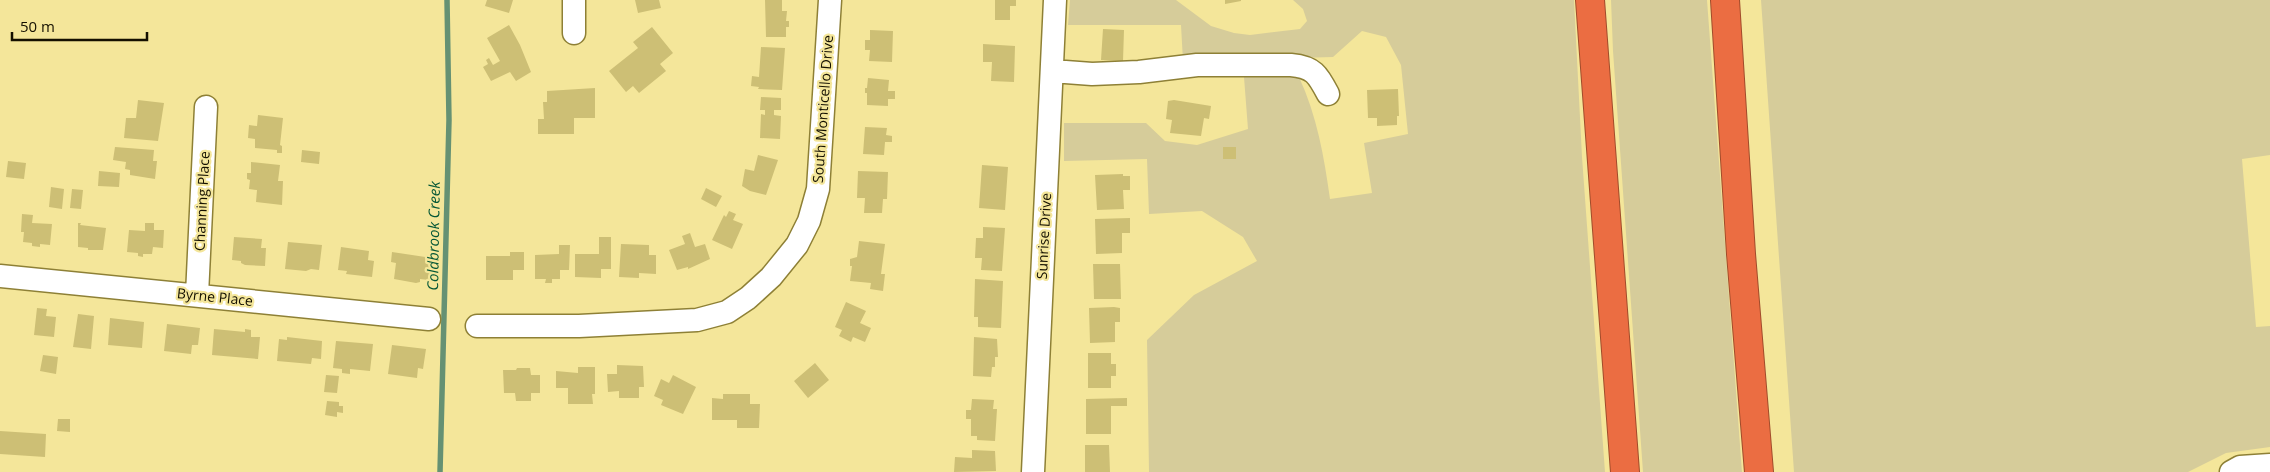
<svg xmlns="http://www.w3.org/2000/svg" width="2270" height="472" viewBox="0 0 2270 472" font-family="'Open Sans',sans-serif">
  <rect width="100%" height="100%" fill="#f4e69a"/>
  <path fill="#d6cc9a" d="M1070 0H1176L1211 26 1234 33 1250 35 1300 29 1307 21 1303 9 1293 0H1574L1582 157 1605 472H1149L1147 340 1194 295 1257 261 1243 237 1202 211 1149 214 1147 159 1064 161V123H1146L1165 141 1197 145 1248 129 1244 77H1299C1317 116 1324 156 1330 199L1372 193 1364 143 1408 134 1401 65 1386 37 1362 31 1333 57 1183 61 1181 25H1068Z
    M1611 0H1707L1742 472H1643L1613 51Z
    M1761 0H2270V155L2242 159 2256 327 2270 326V447L2226 453 2188 472H1794Z"/>
  <g fill="none" stroke-linecap="round" stroke-linejoin="round">
    <path stroke="#659173" stroke-width="5.5" d="M440 472 449 120 447 0"/>
  </g>
  <path fill="#cdbf75" d="M487 0H513L509 13 485 6Z
    M635 0H659L661 8 638 13Z
    M765 0H782V11H787L786 21H789V27H786V37H766Z
    M995 0H1016V6H1010V20H995Z
    M1225 0H1241V1L1225 4Z
    M509 25 520 45 531 72 516 81 510 72 491 81 483 67 488 64 486 60 489 58 493 65 500 61 487 38Z
    M652 27 673 53 660 64 666 71 639 93 633 86 626 92 609 71 638 48 633 42Z
    M1103 29 1124 30 1123 61 1101 60Z
    M870 30 893 31 892 62 869 61 870 50H865V40H870Z
    M983 44 1015 46 1014 82 991 81 992 62H983Z
    M761 47 785 48 782 90 758 89 759 87 751 86 752 76 759 77Z
    M868 78 889 80 888 91H895V99H888V106L867 105V93H865V88H867Z
    M595 88V118H574V134H538V119H544L543 102H547V91Z
    M1398 89 1399 116H1397V125L1377 126V118H1368L1367 90Z
    M761 97 781 98V110H774V115L781 116 780 139 760 138 761 114 765 115V110H760Z
    M138 100 164 103 158 141 124 138 126 118H136Z
    M1174 100 1211 106 1209 119 1204 118 1201 136 1170 133 1172 120 1166 119 1168 101Z
    M258 115 283 118 280 145 282 146V153H277V150L255 148V139L248 138 249 125 257 126Z
    M865 127 887 128 886 135 892 136V142H885L884 155 863 154Z
    M115 147 154 150 153 161H157L155 179 130 175V170L125 169 126 162 113 160Z
    M1223 147H1236V159H1223Z
    M302 150 320 152 319 164 301 162Z
    M758 155 778 160 766 195 750 191 742 186 745 169 754 171Z
    M8 161 26 163 24 179 6 177Z
    M251 162 280 165 278 181H283L282 205 256 202 257 190 249 189 250 180 247 179V173H251Z
    M982 165 1008 167 1005 210 979 208Z
    M99 171 120 173 119 187 98 186Z
    M858 171 888 172 887 199H883L882 213H864L865 198H857Z
    M1123 174V176H1130V190H1123L1124 209 1097 210 1095 175Z
    M51 187 64 189 62 209 49 207Z
    M706 188 722 196 716 207 701 199Z
    M72 189 83 190 81 209 70 208Z
    M729 211 736 214 733 220 743 224 732 249 712 240 724 215 726 217Z
    M22 214 33 215 32 223 52 224 50 245 40 244V247L32 246V243L23 242 24 232H21Z
    M1130 218V233H1122V253L1096 254 1095 219Z
    M78 223H81L80 225 106 228 103 250H88V248L78 247Z
    M145 223H154V230H164L163 248 153 247 152 254H143V257L138 256V253L127 252 129 230 145 231Z
    M983 227 1005 228 1002 271 981 270 982 258H975L976 238H983Z
    M690 233 695 247 705 244 710 259 688 269V267L677 270 669 250 685 244 682 236Z
    M234 237 262 239 261 248H266L265 266 245 265 241 263V261L232 260Z
    M599 237H611V269H601V278L575 277V254H599Z
    M859 241 885 244 881 274H885L883 291 870 289 871 283 850 281 852 266H850V259L857 257Z
    M288 242 322 245 319 270 311 269 306 271 285 269Z
    M621 244 649 245V255H656V274L639 273V278L619 277Z
    M559 245H570L569 270H560V279H552V283H545L546 279H535V255L559 254Z
    M341 247 369 251 368 260 374 261 372 277 346 274 347 271 338 270Z
    M392 252 432 258 429 280 420 279V282L416 283 394 279 396 263 391 262Z
    M510 252H524V270H513V280H486V256H510Z
    M1093 264H1120L1121 299H1094Z
    M975 279 1003 281 1001 328 978 327V317H974Z
    M846 302 866 311 860 323 871 328 865 342 853 337 851 342 839 336 842 330 835 327Z
    M1114 307 1120 308V322H1115V342L1090 343 1089 308Z
    M37 308 47 309 46 316 56 317 54 337 34 335Z
    M78 314 94 316 91 349 73 347Z
    M110 318 144 322 142 348 108 345Z
    M167 324 200 328 198 345H192L191 354 164 351Z
    M214 329 245 332V329L251 330V337H260L258 359 212 355Z
    M287 337 322 341 321 359 312 358 311 364 277 361 279 339 287 340Z
    M974 337 997 339 998 357H995V367H992L991 377 973 376Z
    M336 341 373 344 370 371 350 369V374L342 373V369L333 368Z
    M392 345 426 349 423 369 418 368 417 378 388 374Z
    M1088 353H1111V364H1116V376H1111V388H1088Z
    M43 355 58 357 56 374 40 371Z
    M815 363 829 380 808 398 794 381Z
    M617 365 643 366 644 387H639V398H619V391L608 392 607 374H617Z
    M578 367H595V394H592L593 404H568V388H556V371L578 373Z
    M517 368H530L531 375H540V393H531V401H516L515 393H504L503 370H516Z
    M326 375 339 376 337 393 324 392Z
    M673 375 696 387 683 414 661 405 663 400 654 396 661 379 669 383Z
    M723 394H750V404H760L759 428H737V420H712V398L723 399Z
    M1127 398V406H1111V434H1086V399Z
    M972 399 994 400 993 409H997L995 441 977 440V436H971V419H966V410H971Z
    M327 401 339 402V406H343V413L337 412V417L325 415Z
    M58 419H70V432L57 431Z
    M0 431 46 434 45 457 0 454Z
    M1085 445H1109L1110 472H1085Z
    M972 450 995 451 996 471 954 472 955 457 972 458Z"/>
  <g fill="none" stroke-linecap="round" stroke-linejoin="round">
    <g stroke="#8e8036" stroke-width="25">
      <path id="minor" d="M574 0V33
        M1052 71 1092 74 1139 72 1197 65H1291C1314 67 1318 75 1328 94
        M0 276 429 319
        M197 295 206 107
        M477 326H579L697 320 727 312 748 298 771 277 797 245 809 221 818 189 830 0
        M1033 472 1055 0
        M2231 472 2240 467 2270 465"/>
    </g>
    <g stroke="#a04c2b" stroke-width="30">
      <path id="highway" d="M1590 0 1625 472
        M1725 0 1741 254 1759 472"/>
    </g>
    <use href="#minor" stroke="#fff" stroke-width="22"/>
    <use href="#highway" stroke="#eb6d42" stroke-width="28"/>
  </g>
  <g text-anchor="middle" stroke-width="4.5" stroke-linejoin="round" paint-order="stroke">
    <g font-size="14" fill="#141000" stroke="#f4e69a">
      <text transform="translate(823 109) rotate(-86)" y="5">South Monticello Drive</text>
      <text transform="translate(202 201) rotate(-87)" y="5">Channing Place</text>
      <text transform="translate(1044 236) rotate(-87)" y="5">Sunrise Drive</text>
      <text transform="translate(215 297) rotate(6)" y="5">Byrne Place</text>
    </g>
    <g font-size="15" font-style="italic" fill="#055736" stroke="#f4e69a">
      <text transform="translate(434 236) rotate(-89)" y="5">Coldbrook Creek</text>
    </g>
  </g>
  <path d="M12 32v8h135v-8" fill="none" stroke="#141000" stroke-width="2.5"/>
  <text x="20" y="32" font-size="15" fill="#141000" stroke="#f4e69a" stroke-width="4" paint-order="stroke">50 m</text>
</svg>
